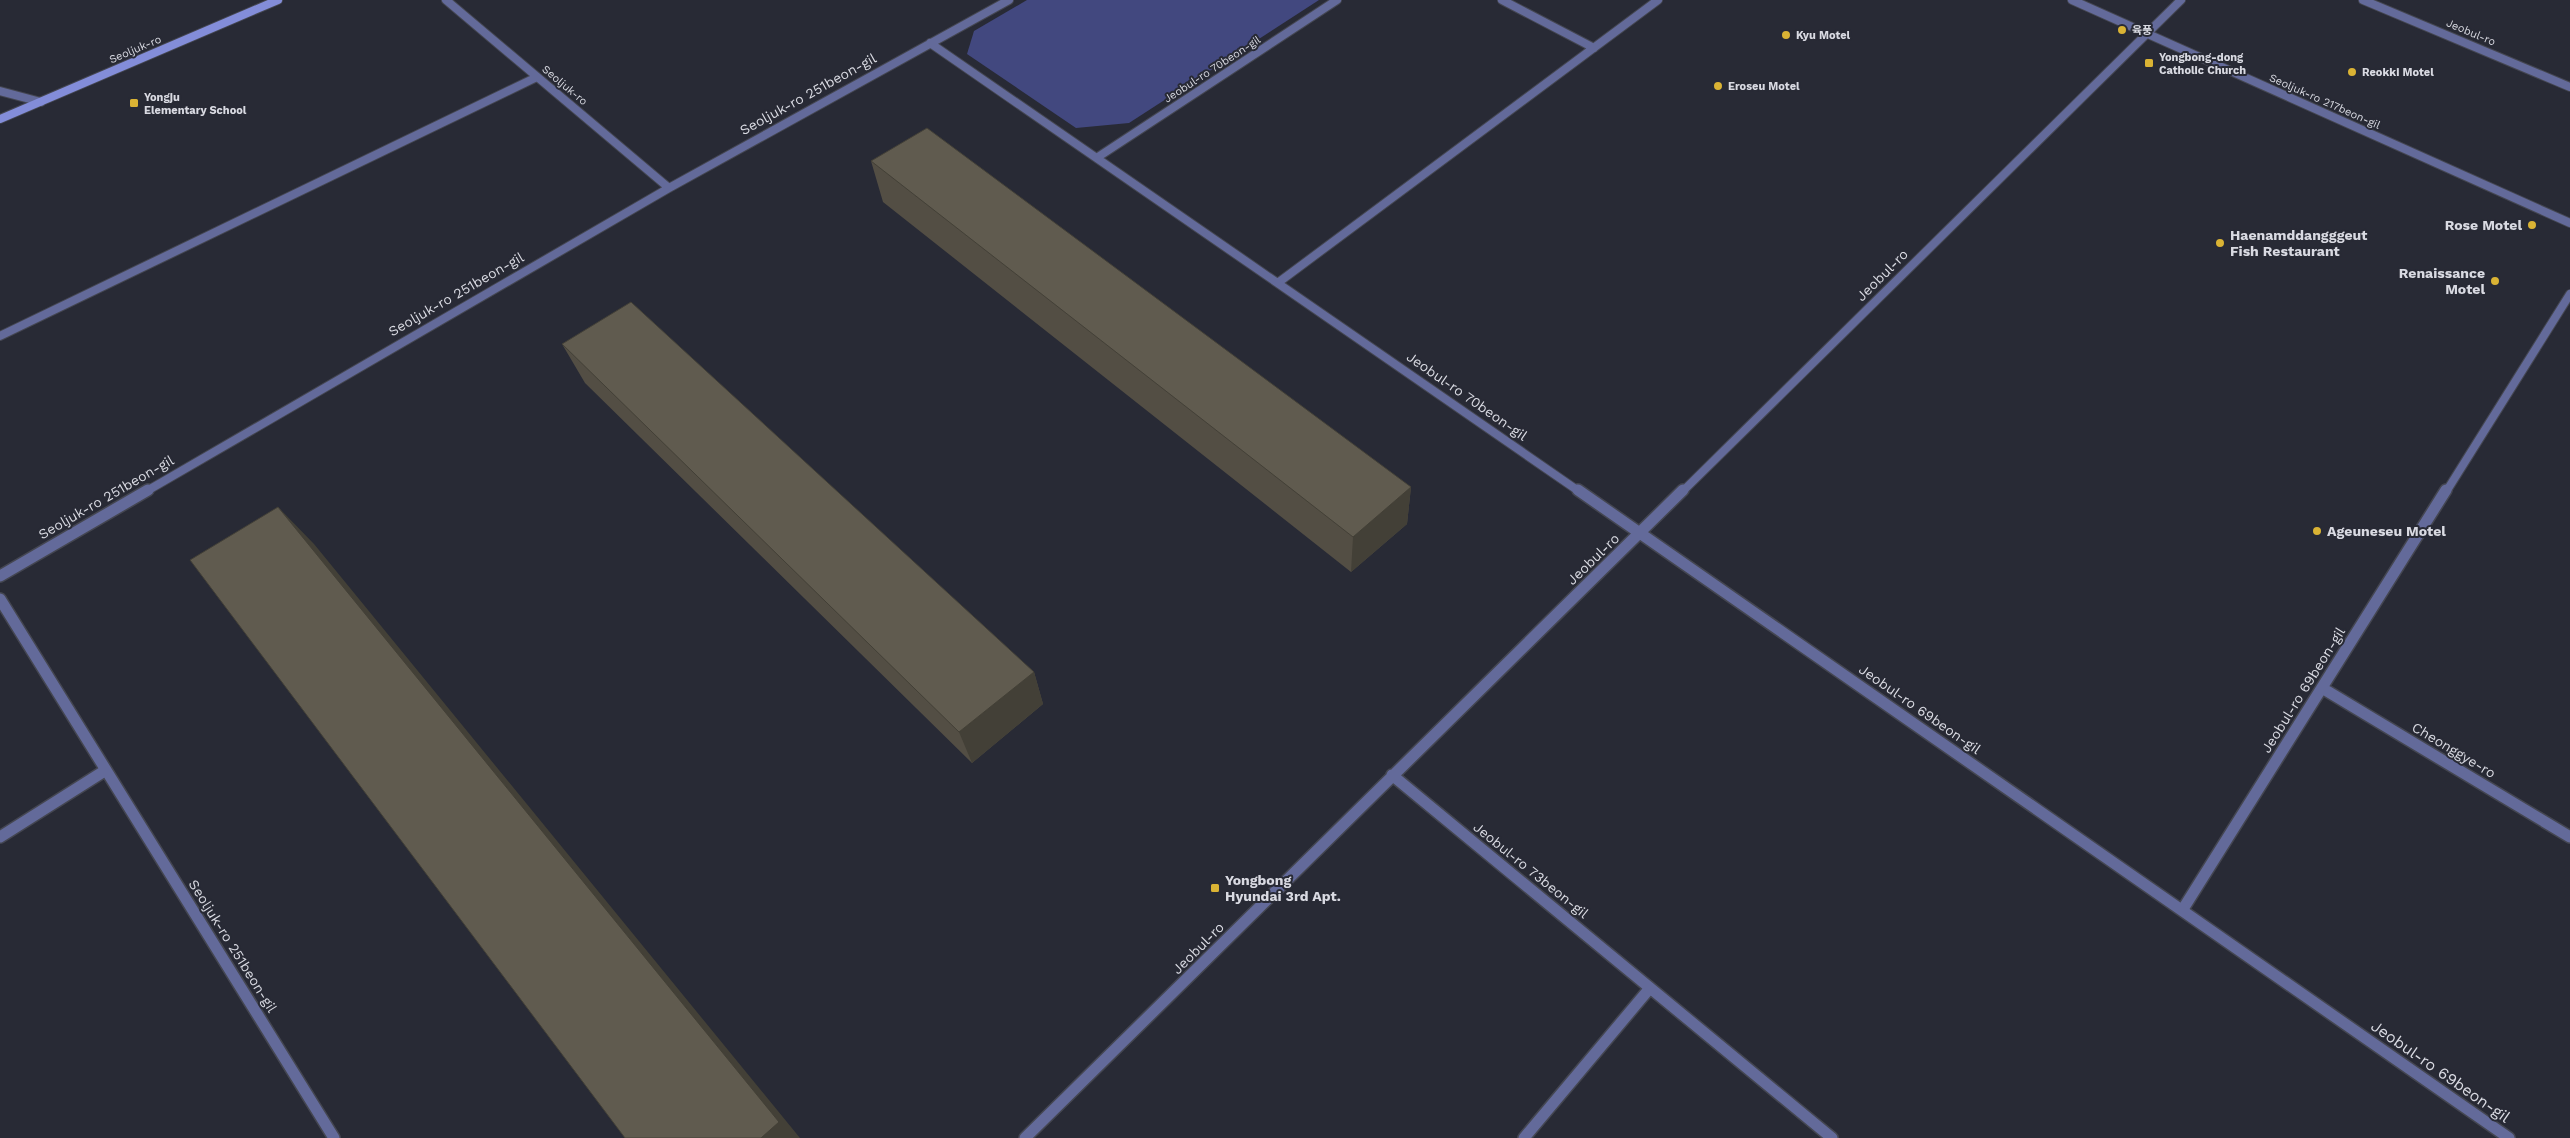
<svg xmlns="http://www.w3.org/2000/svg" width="2570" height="1138" viewBox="0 0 2570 1138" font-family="'Work Sans','Noto Sans KR',sans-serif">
  <rect width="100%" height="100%" fill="#282a35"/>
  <path fill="#42487f" d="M1027 0H1319L1129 123 1076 128 967 54 974 31Z"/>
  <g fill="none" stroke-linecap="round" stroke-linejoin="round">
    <g stroke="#444651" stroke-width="10">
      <path id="service" d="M2363 0 2570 87"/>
    </g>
    <g stroke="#444651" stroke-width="10">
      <path id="minor-far1" d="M446 0 669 188
        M1502 0 1594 48
        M2072 0 2570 223
        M930 43 1580 492
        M1098 157 1337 0
        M1279 282 1658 0
        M0 336 537 77
        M145 492 669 188 1009 0
        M1682 492 2181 0
        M2446 492 2570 294"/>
    </g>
    <g stroke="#444651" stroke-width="14">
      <path id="minor" d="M1578 490 2509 1138
        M0 576 148 490
        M0 599 334 1138
        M2322 688 2570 837
        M1392 775 1832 1138
        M0 837 106 770
        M2183 909 2446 490
        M1025 1138 1683 490
        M1524 1138 1650 988"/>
    </g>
    <g stroke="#444651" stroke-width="10">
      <path id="tertiary" d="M0 91 41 102"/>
    </g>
    <g stroke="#444651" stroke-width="10">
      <path id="secondary" d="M0 119 278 0"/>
    </g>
    <use href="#service" stroke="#636a9a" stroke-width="8"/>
    <use href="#minor-far1" stroke="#636a9a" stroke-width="8"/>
    <use href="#minor" stroke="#636a9a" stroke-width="11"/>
    <use href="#tertiary" stroke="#636a9a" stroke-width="8"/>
    <use href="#secondary" stroke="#838dd9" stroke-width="8"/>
  </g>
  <path fill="#534e44" d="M871 161 1411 487 1407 524 1351 572 883 202Z
    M562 344 1034 672 1043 704 972 763 585 383Z"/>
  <path fill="#434037" d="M1411 487 1407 524 1351 572 1353 537Z
    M278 507 314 544 800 1138H761Z
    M1034 672 1043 704 972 763 959 732Z"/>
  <path fill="#605b4f" stroke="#434037" d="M927 128 1411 487 1353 537 871 161Z
    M631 302 1034 672 959 732 562 344Z
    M278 507 779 1122 761 1138H625L190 560Z"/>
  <g fill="#dab334" stroke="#282a35" stroke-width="2">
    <circle cx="2122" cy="30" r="5"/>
    <circle cx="1786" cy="35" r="5"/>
    <rect x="2144" y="58" width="10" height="10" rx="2.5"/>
    <circle cx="2352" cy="72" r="5"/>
    <circle cx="1718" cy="86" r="5"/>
    <rect x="129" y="98" width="10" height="10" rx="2.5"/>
    <circle cx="2532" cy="225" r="5"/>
    <circle cx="2220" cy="243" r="5"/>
    <circle cx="2495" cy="281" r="5"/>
    <circle cx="2317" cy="531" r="5"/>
    <rect x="1210" y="883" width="10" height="10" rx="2.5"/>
  </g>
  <g text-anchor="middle" stroke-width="4" stroke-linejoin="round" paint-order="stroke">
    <g font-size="11" font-weight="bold" fill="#d9dae2" stroke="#282a35" text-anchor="start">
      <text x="2132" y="34">육풍</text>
      <text x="1796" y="39">Kyu Motel</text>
      <text x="2159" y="61">Yongbong-dong<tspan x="2159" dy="13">Catholic Church</tspan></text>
      <text x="2362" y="76">Reokki Motel</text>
      <text x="1728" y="90">Eroseu Motel</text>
      <text x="144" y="101">Yongju<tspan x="144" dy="13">Elementary School</tspan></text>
    </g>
    <g font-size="11" fill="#d9dae2" stroke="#282a35">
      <text transform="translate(2471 32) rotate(23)" y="4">Jeobul-ro</text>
      <text transform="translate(135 49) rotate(-23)" y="4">Seoljuk-ro</text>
      <text transform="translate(1212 69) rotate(-33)" y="4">Jeobul-ro 70beon-gil</text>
      <text transform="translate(565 85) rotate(40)" y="4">Seoljuk-ro</text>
      <text transform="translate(2325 101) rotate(24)" y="4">Seoljuk-ro 217beon-gil</text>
    </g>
    <g font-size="14" fill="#d9dae2" stroke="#282a35">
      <text transform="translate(808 94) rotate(-29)" y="5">Seoljuk-ro 251beon-gil</text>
      <text transform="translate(1882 275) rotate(-45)" y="5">Jeobul-ro</text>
      <text transform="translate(456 294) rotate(-30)" y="5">Seoljuk-ro 251beon-gil</text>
      <text transform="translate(1467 396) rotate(35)" y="5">Jeobul-ro 70beon-gil</text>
      <text transform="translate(106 497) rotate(-30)" y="5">Seoljuk-ro 251beon-gil</text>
      <text transform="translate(1593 559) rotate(-44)" y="5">Jeobul-ro</text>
      <text transform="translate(2303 690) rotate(-58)" y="5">Jeobul-ro 69beon-gil</text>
      <text transform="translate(1920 709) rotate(35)" y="5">Jeobul-ro 69beon-gil</text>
      <text transform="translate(2454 750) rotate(31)" y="5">Cheonggye-ro</text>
      <text transform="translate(1531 870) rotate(39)" y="5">Jeobul-ro 73beon-gil</text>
      <text transform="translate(233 946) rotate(58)" y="5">Seoljuk-ro 251beon-gil</text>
      <text transform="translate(1198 948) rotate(-45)" y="5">Jeobul-ro</text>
    </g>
    <g font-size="14" font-weight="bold" fill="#d9dae2" stroke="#282a35" text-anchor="start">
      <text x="2522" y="230" text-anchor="end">Rose Motel</text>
      <text x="2230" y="240">Haenamddangggeut<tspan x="2230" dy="16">Fish Restaurant</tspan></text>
      <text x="2485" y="278" text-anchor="end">Renaissance<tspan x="2485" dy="16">Motel</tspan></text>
      <text x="2327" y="536">Ageuneseu Motel</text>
      <text x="1225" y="885">Yongbong<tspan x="1225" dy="16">Hyundai 3rd Apt.</tspan></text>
    </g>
    <g font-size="16" fill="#d9dae2" stroke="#282a35">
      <text transform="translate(2441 1071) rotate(35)" y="6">Jeobul-ro 69beon-gil</text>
    </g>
  </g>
</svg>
